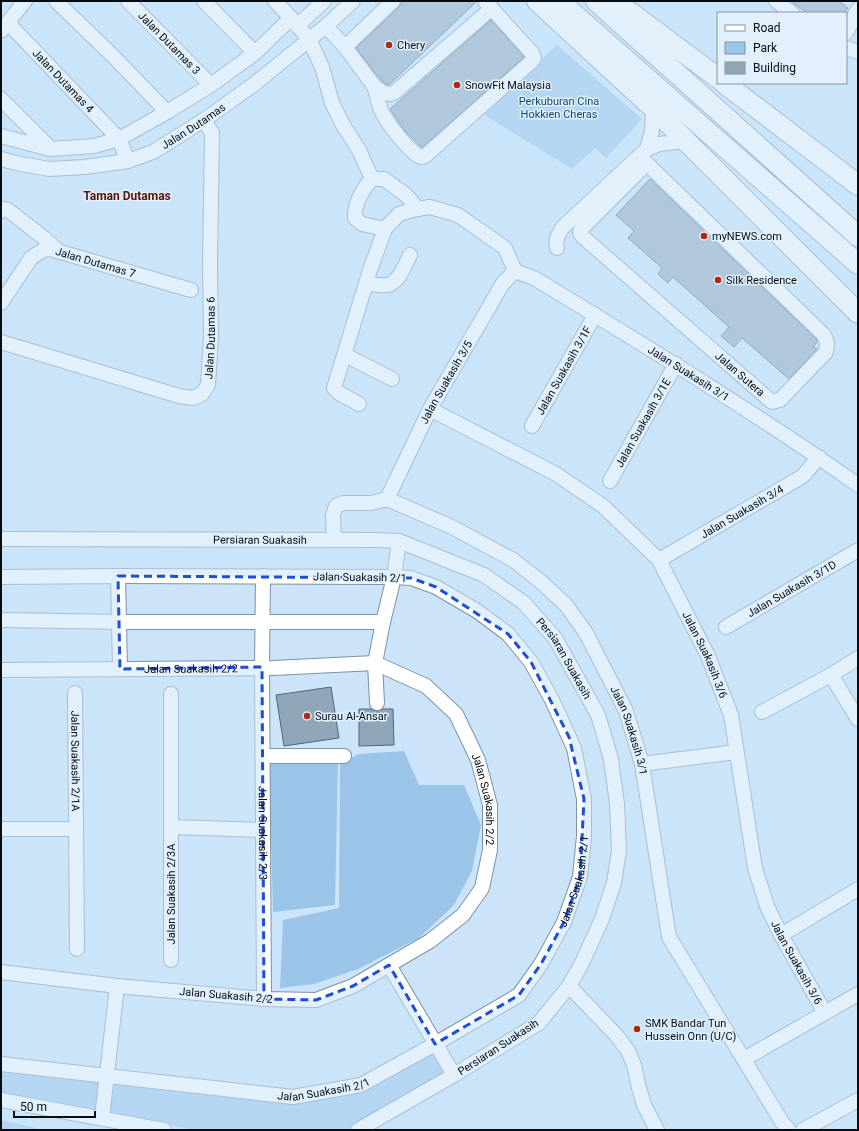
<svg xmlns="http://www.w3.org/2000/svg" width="859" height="1131" viewBox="0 0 859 1131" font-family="Roboto,sans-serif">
  <rect width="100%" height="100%" fill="#cbe4f9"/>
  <path fill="#9ac5e8" d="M557 45 642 119 606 158 595 148 572 169 483 114Z
    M404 751 419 785H464L481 825 472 871 454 905 419 938 358 969 314 984 280 988 283 920 339 908 340 763 359 754Z
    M269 762H338L335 905 273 912Z
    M433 1049 447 1073 348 1130H194L109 1114 115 1083 214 1096 292 1104 362 1090Z
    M1 1067 102 1080 98 1113 1 1096Z
    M1 1120 44 1130H1Z"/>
  <path fill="#8fa6b9" stroke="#506678" d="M403 1H477L389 85 384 83 375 73 356 48 399 7Z
    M791 1H839L848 8 844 13H807Z
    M491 20 524 57 422 148 405 131 390 109Z
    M650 179 817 340V342L813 347 817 349 789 379 742 338 734 347 721 336 729 327 673 277 668 283 658 274 662 268 628 238 634 231 616 215Z
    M331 687 339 738 284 746 276 695Z
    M359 709H371L377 711 383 709H393L394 745 359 746Z"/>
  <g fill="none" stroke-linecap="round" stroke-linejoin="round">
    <g stroke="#7c93a6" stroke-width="16">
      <g id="minor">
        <path d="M56 1 113 56 167 112"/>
        <path id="s1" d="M128 1 211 85"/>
        <path d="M204 1 255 53"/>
        <path d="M275 1 291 18 309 39 322 67 332 103 343 125 359 150 372 179"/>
        <path d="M485 1 532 53 534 58 531 62 425 156 421 157C410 153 386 122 381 110 378 103 377 94 374 86 381 91 386 96 394 93L492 8"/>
        <path d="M776 1 792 13"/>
        <path id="s2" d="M8 23 119 139 128 161"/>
        <path d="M297 26 324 1"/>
        <path d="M326 26 345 47 374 86"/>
        <path d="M1 31 25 1"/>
        <path d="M846 33 858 9"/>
        <path d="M345 47 393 1"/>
        <path d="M846 48 858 52"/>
        <path d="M1 99 50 148"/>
        <path d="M1 136 50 149 94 146 119 139 167 112 211 85 255 53 291 18"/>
        <path d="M647 149 652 131 653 108"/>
        <path d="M639 156 824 335 827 343 826 352 780 400 772 402 583 237 580 233 581 229 646 164"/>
        <path id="s3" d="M1 159 16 163 49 169 85 167 128 161 153 152 204 120 253 85 326 26 353 1"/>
        <path d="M1 211 4 209 8 210 44 238 58 251"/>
        <path d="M385 229 362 224 355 218C354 204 363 188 372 179H384L406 195 418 209"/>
        <path d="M557 248C555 239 558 235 563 227L647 149 659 144 686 141"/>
        <path id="s4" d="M515 271 534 278C644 345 753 411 858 485"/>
        <path d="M367 284C373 284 381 286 387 285 399 283 405 265 410 255"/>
        <path id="s5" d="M1 303 31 258 43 250 50 249 191 290"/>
        <path id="s6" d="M1 342 179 396 193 398 202 394 208 385 211 337 210 263 212 133 204 120"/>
        <path d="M345 355 392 379"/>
        <path d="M359 404 339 393 334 388 370 270 385 229 399 214 416 209 430 207 458 215 505 248 515 271"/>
        <path id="s7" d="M430 409 556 474 603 506 659 560 708 656 731 715 755 868 767 906 781 935 825 1013"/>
        <path id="s8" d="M532 426 595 315"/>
        <path id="s9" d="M610 481 676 364"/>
        <path id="s10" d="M387 499 430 409 503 283 515 271"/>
        <path id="s11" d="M1 539 376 540 399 541 484 575 524 603 555 638 598 715 611 759 617 804 619 851 614 883 602 919 582 963 569 986 539 1023 454 1075 358 1130"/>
        <path id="s12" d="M334 540 333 515 336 506 343 503H371L387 499 452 527 513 560 540 581 566 605 586 633 626 711 642 764 669 937 782 1122 789 1130"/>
        <path id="s13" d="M659 560 803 476 819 457"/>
        <path id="s14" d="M263 576 262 667 264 999"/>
        <path d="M1 577 118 576 120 669"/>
        <path d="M1 620 127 622H383"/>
        <path id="s15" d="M726 627 858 550"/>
        <path id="s16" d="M1 670 273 668 375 663 426 686 456 714 478 760 490 805V850L482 888 463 915 430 941 353 986 316 1000 264 999 117 986 1 972"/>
        <path d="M831 675 858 719"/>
        <path id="s17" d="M75 693 77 949"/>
        <path d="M171 694V960"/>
        <path d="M377 703 375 663 383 622 394 577 399 541"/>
        <path d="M762 712 831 675 858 658"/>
        <path d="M263 756H344"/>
        <path d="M642 764 736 752"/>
        <path d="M171 827 262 830"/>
        <path d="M1 829H76"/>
        <path d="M781 935 858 889"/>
        <path d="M389 965 454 1075"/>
        <path d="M569 986 617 1036 628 1051 634 1065 639 1088 644 1105 657 1130"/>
        <path d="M744 1059 858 994"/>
        <path id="s18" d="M1 1064 293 1097 361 1085 435 1044 519 995 541 964 564 922 580 877 584 836V799L574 748 552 700 531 662 508 634 477 611 436 587 411 578 394 577 118 576"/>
        <path d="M1 1100 164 1130"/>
        <path d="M102 1118 117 986"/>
        <path d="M803 1130 858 1100"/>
      </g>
    </g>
    <g stroke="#7c93a6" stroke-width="22">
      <path id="highway" d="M537 1 653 108 858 313
        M559 1 858 264
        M596 1 858 236
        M611 1 631 13 718 78
        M724 83 858 185"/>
    </g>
    <use href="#minor" stroke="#fff" stroke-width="14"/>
    <use href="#highway" stroke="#fff" stroke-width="20"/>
  </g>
  <path d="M0 0H859V1131H0ZM118 576 411 578 436 587 508 634 531 662 569 737 584 799 580 877 564 922 541 964 519 995 435 1044 389 965 353 986 316 1000 264 999 262 667 120 669Z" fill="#cbe4f9" fill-opacity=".55" fill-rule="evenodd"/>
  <path fill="none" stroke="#1d4ed8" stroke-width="3" stroke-dasharray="8 5" stroke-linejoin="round" d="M118 576 411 578 436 587 508 634 531 662 569 737 584 799 580 877 564 922 541 964 519 995 435 1044 389 965 353 986 316 1000 264 999 262 667 120 669Z"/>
  <g fill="#b3260c" stroke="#e1f0fc" stroke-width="1.5">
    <circle cx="389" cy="45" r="4"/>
    <circle cx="457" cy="85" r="4"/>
    <circle cx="704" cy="236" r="4"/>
    <circle cx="718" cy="280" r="4"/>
    <circle cx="307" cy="716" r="4"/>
    <circle cx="637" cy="1029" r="4"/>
  </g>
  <g text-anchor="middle" stroke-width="3" stroke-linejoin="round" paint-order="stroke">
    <g font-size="11" fill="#050d13" stroke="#e1f0fc">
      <text dy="4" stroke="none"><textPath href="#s1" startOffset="59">Jalan Dutamas 3</textPath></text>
      <text dy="4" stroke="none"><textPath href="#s2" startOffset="80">Jalan Dutamas 4</textPath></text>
      <text dy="4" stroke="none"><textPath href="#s3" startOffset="203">Jalan Dutamas</textPath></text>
      <text dy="4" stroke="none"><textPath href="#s5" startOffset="123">Jalan Dutamas 7</textPath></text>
      <text dy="4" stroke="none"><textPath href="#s6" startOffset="268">Jalan Dutamas 6</textPath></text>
      <text dy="4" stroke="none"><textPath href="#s8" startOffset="64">Jalan Suakasih 3/1F</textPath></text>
      <text dy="4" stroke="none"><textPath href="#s4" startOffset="202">Jalan Suakasih 3/1</textPath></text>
      <text transform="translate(740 374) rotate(41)" y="4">Jalan Sutera</text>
      <text dy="4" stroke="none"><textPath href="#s10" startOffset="131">Jalan Suakasih 3/5</textPath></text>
      <text dy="4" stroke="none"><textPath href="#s9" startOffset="67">Jalan Suakasih 3/1E</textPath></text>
      <text dy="4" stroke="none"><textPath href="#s13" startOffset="96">Jalan Suakasih 3/4</textPath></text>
      <text dy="4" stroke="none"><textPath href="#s11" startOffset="259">Persiaran Suakasih</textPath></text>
      <text transform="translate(360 577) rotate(1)" y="4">Jalan Suakasih 2/1</text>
      <text dy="4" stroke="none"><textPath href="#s15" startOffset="76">Jalan Suakasih 3/1D</textPath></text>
      <text dy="4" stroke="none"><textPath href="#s7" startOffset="382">Jalan Suakasih 3/6</textPath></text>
      <text dy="4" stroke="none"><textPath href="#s11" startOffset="607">Persiaran Suakasih</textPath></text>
      <text dy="4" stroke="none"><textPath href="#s16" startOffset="190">Jalan Suakasih 2/2</textPath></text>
      <text dy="4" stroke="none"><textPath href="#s12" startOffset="438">Jalan Suakasih 3/1</textPath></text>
      <text dy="4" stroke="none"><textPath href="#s17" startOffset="68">Jalan Suakasih 2/1A</textPath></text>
      <text dy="4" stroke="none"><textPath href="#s16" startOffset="562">Jalan Suakasih 2/2</textPath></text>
      <text dy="4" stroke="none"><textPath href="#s14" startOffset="257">Jalan Suakasih 2/3</textPath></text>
      <text dy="4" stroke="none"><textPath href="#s18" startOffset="673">Jalan Suakasih 2/1</textPath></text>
      <text transform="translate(171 894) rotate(-90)" y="4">Jalan Suakasih 2/3A</text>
      <text dy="4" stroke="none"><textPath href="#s7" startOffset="706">Jalan Suakasih 3/6</textPath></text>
      <text transform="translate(226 995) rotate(5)" y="4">Jalan Suakasih 2/2</text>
      <text transform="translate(498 1047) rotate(-33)" y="4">Persiaran Suakasih</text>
      <text dy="4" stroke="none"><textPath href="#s18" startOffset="325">Jalan Suakasih 2/1</textPath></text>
    </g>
    <g font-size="11" fill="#050d13" stroke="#e1f0fc" text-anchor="start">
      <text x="397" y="49">Chery</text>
      <text x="465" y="89">SnowFit Malaysia</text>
      <text x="712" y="240">myNEWS.com</text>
      <text x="726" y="284">Silk Residence</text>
      <text x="315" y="720">Surau Al-Ansar</text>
      <text x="645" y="1027">SMK Bandar Tun<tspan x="645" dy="13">Hussein Onn (U/C)</tspan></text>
    </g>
    <g font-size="11" fill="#11486d" stroke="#e1f0fc">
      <text x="559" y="105">Perkuburan Cina<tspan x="559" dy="13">Hokkien Cheras</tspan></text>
    </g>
    <g font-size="12" font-weight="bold" fill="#561308" stroke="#e1f0fc">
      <text x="127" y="200">Taman Dutamas</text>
    </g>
  </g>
  <rect width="859" height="1131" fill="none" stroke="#050d13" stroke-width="4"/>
  <rect x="717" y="12" width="130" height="72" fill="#e1f0fc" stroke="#89959f"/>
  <rect x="725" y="25" width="20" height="6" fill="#ffffff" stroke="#89959f"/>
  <text x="753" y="32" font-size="12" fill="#050d13">Road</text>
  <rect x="725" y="42" width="20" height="12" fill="#9ac5e8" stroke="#89959f"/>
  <text x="753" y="52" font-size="12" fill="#050d13">Park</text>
  <rect x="725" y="62" width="20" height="12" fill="#8fa6b9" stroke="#89959f"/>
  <text x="753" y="72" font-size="12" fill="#050d13">Building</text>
  <path d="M14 1111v6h81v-6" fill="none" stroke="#050d13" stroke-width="2"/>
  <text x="20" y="1111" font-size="12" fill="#050d13" stroke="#e1f0fc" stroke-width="3" paint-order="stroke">50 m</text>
</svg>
